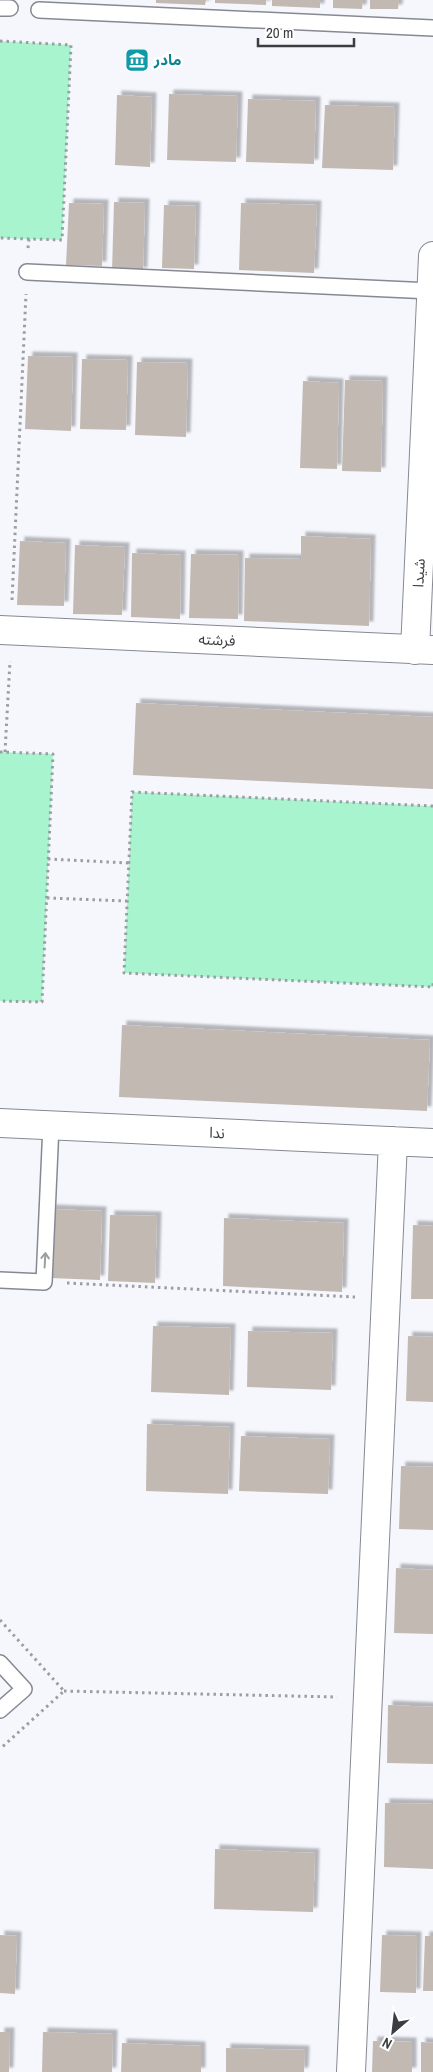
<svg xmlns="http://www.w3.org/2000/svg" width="433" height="2072" viewBox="0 0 433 2072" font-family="'Archivo Narrow','Noto Sans Arabic',sans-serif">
  <defs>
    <filter id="shadow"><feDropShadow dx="4.5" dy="-4.5" stdDeviation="1" flood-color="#0004"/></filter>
  </defs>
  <rect width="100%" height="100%" fill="#f5f7fd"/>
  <path fill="#a7f4cf" d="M0 41 71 45 62 240 0 238Z
    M0 752 53 754 42 1002 0 1001Z
    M132 792 433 806V987L124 973Z"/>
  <path fill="#c2bab2" filter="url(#shadow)" d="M156 0H206L205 5 156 3Z
    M215 0H266V5L215 3Z
    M272 0H320V8L272 6Z
    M333 0H363L362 9 333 8Z
    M370 0H399L398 9H370Z
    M169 94 238 96 236 162 167 160Z
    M117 95 152 97 150 167 115 165Z
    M248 99 316 101 314 164 246 162Z
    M325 105 395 107 393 170 322 168Z
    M114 202 145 203 143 272 112 271Z
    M69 203 104 204 102 266 66 265Z
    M241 203 317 205 314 273 239 270Z
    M164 205 196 206 194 269 162 268Z
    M28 356 73 357 71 431 25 429Z
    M82 359 128 360 126 430 80 429Z
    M137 362 188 363 186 437 135 435Z
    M345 380 383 381 381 472 342 471Z
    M303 381 339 383 337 469 300 468Z
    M301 536 371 539 369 626 244 621 245 558 301 559Z
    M20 541 66 543 64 606 17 605Z
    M75 545 125 547 122 615 73 614Z
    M132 553 181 555 180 619 131 617Z
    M191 554 239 555 238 619 189 618Z
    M136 703 433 717V789L133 775Z
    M122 1025 430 1040 427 1111 119 1097Z
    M51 1209 102 1211 100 1280 50 1278Z
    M110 1215 157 1216 155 1283 108 1281Z
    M224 1218 344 1223 342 1292 223 1286Z
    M413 1225 433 1226V1299H411Z
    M153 1326 231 1328 229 1395 151 1392Z
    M248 1331 333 1333 331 1390 247 1387Z
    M408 1336 433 1337V1402L406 1401Z
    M147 1424 230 1427 228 1494 146 1491Z
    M241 1436 330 1439 328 1494 239 1491Z
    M401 1466 433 1467V1530L399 1529Z
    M396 1568 433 1570V1634L394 1633Z
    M388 1705 433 1707V1764L387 1763Z
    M385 1803 433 1804V1869L384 1867Z
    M215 1849 315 1853 313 1912 214 1909Z
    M0 1935 17 1936 15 1994 0 1993Z
    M382 1935 417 1936 416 1993 380 1992Z
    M425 1936H433V1991H423Z
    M0 2032H10L9 2072H0Z
    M43 2032 113 2034 112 2072H42Z
    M373 2041 412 2042V2072H372Z
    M421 2042 433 2043V2072H421Z
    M122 2043 201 2046V2072H121Z
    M226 2048 305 2050 304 2072H226Z"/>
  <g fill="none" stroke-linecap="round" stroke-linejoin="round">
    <g stroke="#868992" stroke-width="18">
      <path id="lane" d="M0 8H10
        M39 10 433 28
        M27 272 431 291
        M0 1280 44 1282 51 1125
        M0 1663 24 1689 0 1710"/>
    </g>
    <g stroke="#868992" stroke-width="30">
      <path id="street" d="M0 630 433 650
        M415 650 433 256
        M0 1123 433 1143
        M351 2072 393 1141"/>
    </g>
    <path stroke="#9b9da2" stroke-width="3" stroke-dasharray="2.5 4" stroke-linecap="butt" d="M0 41 71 45 62 240 0 238
      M28 248 29 239
      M12 600 26 294
      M0 752 53 754 42 1002 0 1001
      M5 752 10 661
      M433 806 132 792 124 973 433 987V983
      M48 859 129 863
      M47 898 127 901
      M67 1283 355 1297
      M0 1620 64 1691 0 1749
      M64 1691 337 1697"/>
    <use href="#lane" stroke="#fff" stroke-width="15"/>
    <use href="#street" stroke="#fff" stroke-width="28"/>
  </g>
  <defs><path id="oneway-shaft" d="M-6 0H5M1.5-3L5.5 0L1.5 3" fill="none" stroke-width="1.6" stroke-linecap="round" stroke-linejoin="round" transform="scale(1.25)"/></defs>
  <use stroke="#9d9ea0" href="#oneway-shaft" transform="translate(45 1260) rotate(-87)"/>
  <defs>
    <g id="museum-square" transform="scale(1.25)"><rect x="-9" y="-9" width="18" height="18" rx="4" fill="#0f9aa8" stroke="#fff"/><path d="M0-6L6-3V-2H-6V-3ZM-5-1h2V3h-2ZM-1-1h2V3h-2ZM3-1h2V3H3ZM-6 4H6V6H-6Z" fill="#fff"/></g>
  </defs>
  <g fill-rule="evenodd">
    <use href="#museum-square" x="137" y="60"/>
  </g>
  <g text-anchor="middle" stroke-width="5" stroke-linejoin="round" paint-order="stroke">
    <g font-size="15" font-weight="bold" fill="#0d838f" stroke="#fff" text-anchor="start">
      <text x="154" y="65">مادر</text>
    </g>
    <g font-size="15" fill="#3b3d40" stroke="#fff">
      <text transform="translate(419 573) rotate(-87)" y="5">شیدا</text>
      <text transform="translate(217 640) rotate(3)" y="5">فرشته</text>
      <text transform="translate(217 1133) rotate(3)" y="5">ندا</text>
    </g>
  </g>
  <g transform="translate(393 2032) rotate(208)" stroke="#ffffff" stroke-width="4" paint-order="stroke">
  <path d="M0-4L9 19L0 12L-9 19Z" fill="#3b3d40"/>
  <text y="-8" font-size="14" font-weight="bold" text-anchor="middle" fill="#3b3d40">N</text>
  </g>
  <path d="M258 38v8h96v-8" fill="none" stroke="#3b3d40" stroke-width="2.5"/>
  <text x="266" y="38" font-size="15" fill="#3b3d40" stroke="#ffffff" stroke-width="4" paint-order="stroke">20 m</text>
</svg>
